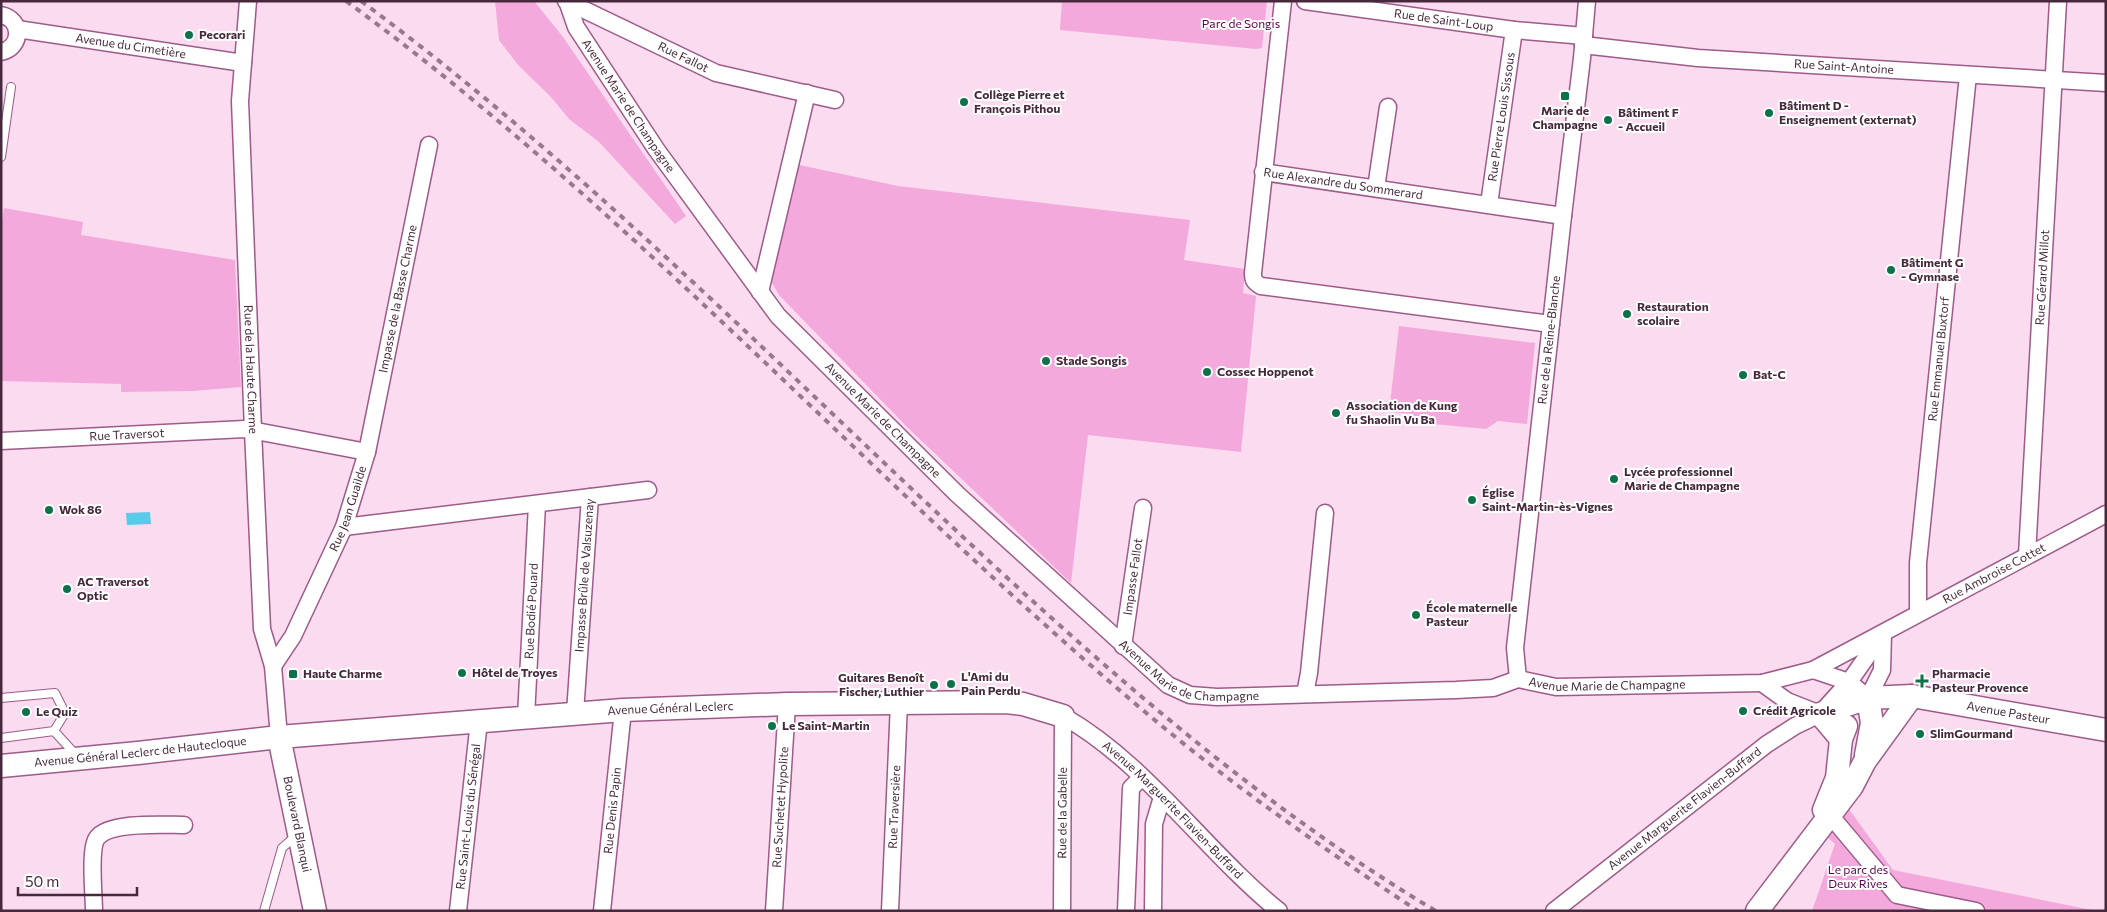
<svg xmlns="http://www.w3.org/2000/svg" width="2107" height="912" viewBox="0 0 2107 912" font-family="Commissioner,sans-serif">
  <rect width="100%" height="100%" fill="#fadbef"/>
  <path fill="#f4a9dc" d="M495 1H534L563 37 686 216 675 224 599 142 569 119 551 97 518 65 499 40Z
    M1062 1H1267L1262 48 1256 49 1060 30Z
    M795 164 898 186 1190 220 1184 260 1245 269 1243 293 1256 296 1241 452 1088 435 1071 583 907 427 779 295 772 283 769 272Z
    M4 208 83 222 81 235 235 260 241 387 193 391 121 392V384L1 381V228Z
    M1399 326 1535 343 1527 424 1498 421 1486 429 1412 422V414L1389 412Z
    M1846 805 1893 870 2097 911H1812L1835 844 1825 835Z"/>
  <path fill="#59cae9" d="M150 512 151 524 127 525 126 513Z"/>
  <g fill="none" stroke-linecap="round" stroke-linejoin="round">
    <g stroke="#9d5b89" stroke-width="10">
      <path id="lane" d="M1 157 11 87
        M1 698 55 693 65 713 54 731
        M1 738 54 731 76 755
        M264 911 282 848 297 835"/>
    </g>
    <g stroke="#9d5b89" stroke-width="19">
      <g id="street">
        <path id="s1" d="M248 1 240 101 253 430 262 629 273 666 279 737"/>
        <path id="s2" d="M566 1 716 73 835 100"/>
        <path id="s3" d="M567 1 576 27 656 149 778 316 957 494 1168 685 1190 695 1217 697 1456 690 1493 688 1518 679 1556 687 1762 683 1813 670 2106 514"/>
        <path d="M1283 1 1253 273C1253 280 1254 282 1261 286L1551 324"/>
        <path id="s4" d="M1305 1 1514 30 1584 36"/>
        <path d="M1 15C23 19 22 48 1 52"/>
        <path id="s5" d="M17 29 243 63"/>
        <path id="s6" d="M1583 45 1698 58 2106 83"/>
        <path id="s7" d="M1263 172 1563 216"/>
        <path d="M1376 188 1388 107"/>
        <path id="s8" d="M1489 204 1514 30"/>
        <path d="M760 292 807 93"/>
        <path id="s9" d="M1 441 245 429 367 452"/>
        <path d="M344 527 648 490"/>
        <path id="s10" d="M2027 555 2058 1"/>
        <path id="s11" d="M1918 613V563L1968 75"/>
        <path id="s12" d="M1123 646 1143 508"/>
        <path id="s13" d="M273 666 293 636 344 527 367 452 429 145"/>
        <path d="M1813 670 1849 682 1868 698 1882 670 1883 634"/>
        <path id="s14" d="M1518 679 1515 648 1563 216 1582 58 1587 1"/>
        <path d="M1762 683 1787 701 1820 714"/>
        <path d="M1305 694 1309 673 1325 513"/>
        <path id="s15" d="M575 713 590 497"/>
        <path id="s16" d="M526 717 537 504"/>
        <path d="M1835 821 1897 895 1976 911"/>
        <path d="M94 911C94 896 89 849 97 838 109 821 165 825 184 825"/>
        <path id="s17" d="M458 911 479 721"/>
        <path id="s18" d="M602 911 623 710"/>
        <path id="s19" d="M774 911 787 704"/>
        <path id="s20" d="M890 911 899 703"/>
        <path id="s21" d="M1062 911 1063 716C1146 763 1205 851 1279 911"/>
        <path d="M1126 911 1131 788 1142 777"/>
        <path d="M1153 911 1154 824 1162 797"/>
        <path id="s22" d="M1554 911 1767 744 1795 726 1820 714 1849 682 1882 635"/>
      </g>
    </g>
    <g stroke="#9d5b89" stroke-width="25">
      <g id="secondary">
        <path id="s23" d="M279 737 315 911"/>
        <path id="s24" d="M1841 739 1820 714 1868 698 1912 696 2106 730"/>
        <path d="M1866 755 1872 723 1868 698"/>
        <path id="s25" d="M1 766 138 753 279 737 623 710 787 704 1006 702 1023 704 1063 716"/>
        <path d="M1824 810 1837 778 1841 739 1846 726"/>
        <path d="M1757 911 1852 786 1865 761 1912 696"/>
      </g>
    </g>
    <use href="#lane" stroke="#fff" stroke-width="8"/>
    <use href="#street" stroke="#fff" stroke-width="16"/>
    <use href="#secondary" stroke="#fff" stroke-width="22"/>
    <path stroke="#97798d" stroke-width="4" stroke-dasharray="6 6" stroke-linecap="butt" d="M346 1C634 212 872 482 1144 711 1230 784 1324 849 1418 911
      M361 1C587 168 784 372 990 562 1129 690 1273 814 1436 911"/>
  </g>
  <g fill="#0d7249" stroke="#fff" stroke-width="2">
    <circle cx="189" cy="35" r="5"/>
    <rect x="1560" y="91" width="10" height="10" rx="2.5"/>
    <circle cx="964" cy="102" r="5"/>
    <circle cx="1769" cy="113" r="5"/>
    <circle cx="1608" cy="120" r="5"/>
    <circle cx="1891" cy="270" r="5"/>
    <circle cx="1627" cy="314" r="5"/>
    <circle cx="1046" cy="361" r="5"/>
    <circle cx="1207" cy="372" r="5"/>
    <circle cx="1743" cy="375" r="5"/>
    <circle cx="1336" cy="413" r="5"/>
    <circle cx="1614" cy="479" r="5"/>
    <circle cx="1472" cy="500" r="5"/>
    <circle cx="49" cy="510" r="5"/>
    <circle cx="67" cy="589" r="5"/>
    <circle cx="1416" cy="615" r="5"/>
    <circle cx="462" cy="673" r="5"/>
    <rect x="288" y="669" width="10" height="10" rx="2.5"/>
    <path d="M1919.5 673.5h5v5h5v5h-5v5h-5v-5h-5v-5h5z"/>
    <circle cx="951" cy="684" r="5"/>
    <circle cx="934" cy="685" r="5"/>
    <circle cx="1743" cy="711" r="5"/>
    <circle cx="26" cy="712" r="5"/>
    <circle cx="772" cy="726" r="5"/>
    <circle cx="1920" cy="734" r="5"/>
  </g>
  <g text-anchor="middle" stroke-width="4" stroke-linejoin="round" paint-order="stroke">
    <g font-size="12" fill="#46293d" stroke="#fff">
      <text dy="4" stroke="none"><textPath href="#s4" startOffset="140">Rue de Saint-Loup</textPath></text>
      <text dy="4" stroke="none"><textPath href="#s5" startOffset="115">Avenue du Cimetière</textPath></text>
      <text dy="4" stroke="none"><textPath href="#s2" startOffset="130">Rue Fallot</textPath></text>
      <text dy="4" stroke="none"><textPath href="#s6" startOffset="262">Rue Saint-Antoine</textPath></text>
      <text dy="4" stroke="none"><textPath href="#s3" startOffset="122">Avenue Marie de Champagne</textPath></text>
      <text dy="4" stroke="none"><textPath href="#s8" startOffset="88">Rue Pierre Louis Sissous</textPath></text>
      <text dy="4" stroke="none"><textPath href="#s7" startOffset="81">Rue Alexandre du Sommerard</textPath></text>
      <text dy="4" stroke="none"><textPath href="#s10" startOffset="278">Rue Gérard Millot</textPath></text>
      <text dy="4" stroke="none"><textPath href="#s13" startOffset="391">Impasse de la Basse Charme</textPath></text>
      <text dy="4" stroke="none"><textPath href="#s14" startOffset="341">Rue de la Reine-Blanche</textPath></text>
      <text dy="4" stroke="none"><textPath href="#s11" startOffset="255">Rue Emmanuel Buxtorf</textPath></text>
      <text dy="4" stroke="none"><textPath href="#s1" startOffset="369">Rue de la Haute Charme</textPath></text>
      <text dy="4" stroke="none"><textPath href="#s3" startOffset="528">Avenue Marie de Champagne</textPath></text>
      <text dy="4" stroke="none"><textPath href="#s9" startOffset="126">Rue Traversot</textPath></text>
      <text dy="4" stroke="none"><textPath href="#s13" startOffset="175">Rue Jean Guailde</textPath></text>
      <text dy="4" stroke="none"><textPath href="#s3" startOffset="1774">Rue Ambroise Cottet</textPath></text>
      <text dy="4" stroke="none"><textPath href="#s12" startOffset="70">Impasse Fallot</textPath></text>
      <text dy="4" stroke="none"><textPath href="#s15" startOffset="138">Impasse Brûle de Valsuzenay</textPath></text>
      <text dy="4" stroke="none"><textPath href="#s16" startOffset="106">Rue Bodié Pouard</textPath></text>
      <text dy="4" stroke="none"><textPath href="#s3" startOffset="932">Avenue Marie de Champagne</textPath></text>
      <text dy="4" stroke="none"><textPath href="#s3" startOffset="1361">Avenue Marie de Champagne</textPath></text>
      <text dy="4" stroke="none"><textPath href="#s25" startOffset="672">Avenue Général Leclerc</textPath></text>
      <text dy="4" stroke="none"><textPath href="#s24" startOffset="225">Avenue Pasteur</textPath></text>
      <text dy="4" stroke="none"><textPath href="#s25" startOffset="140">Avenue Général Leclerc de Hautecloque</textPath></text>
      <text dy="4" stroke="none"><textPath href="#s19" startOffset="104">Rue Suchetet Hypolite</textPath></text>
      <text dy="4" stroke="none"><textPath href="#s20" startOffset="104">Rue Traversière</textPath></text>
      <text dy="4" stroke="none"><textPath href="#s22" startOffset="166">Avenue Marguerite Flavien-Buffard</textPath></text>
      <text dy="4" stroke="none"><textPath href="#s18" startOffset="101">Rue Denis Papin</textPath></text>
      <text dy="4" stroke="none"><textPath href="#s21" startOffset="340">Avenue Marguerite Flavien-Buffard</textPath></text>
      <text dy="4" stroke="none"><textPath href="#s21" startOffset="98">Rue de la Gabelle</textPath></text>
      <text dy="4" stroke="none"><textPath href="#s17" startOffset="95">Rue Saint-Louis du Sénégal</textPath></text>
      <text dy="4" stroke="none"><textPath href="#s23" startOffset="89">Boulevard Blanqui</textPath></text>
    </g>
    <g font-size="12" fill="#5b0049" stroke="#fff">
      <text x="1241" y="28">Parc de Songis</text>
      <text x="1858" y="874">Le parc des<tspan x="1858" dy="14">Deux Rives</tspan></text>
    </g>
    <g font-size="12" font-weight="bold" fill="#46293d" stroke="#fff" text-anchor="start">
      <text x="199" y="39">Pecorari</text>
      <text x="974" y="99">Collège Pierre et<tspan x="974" dy="14">François Pithou</tspan></text>
      <text x="1779" y="110">Bâtiment D -<tspan x="1779" dy="14">Enseignement (externat)</tspan></text>
      <text x="1565" y="115" text-anchor="middle">Marie de<tspan x="1565" dy="14">Champagne</tspan></text>
      <text x="1618" y="117">Bâtiment F<tspan x="1618" dy="14">- Accueil</tspan></text>
      <text x="1901" y="267">Bâtiment G<tspan x="1901" dy="14">- Gymnase</tspan></text>
      <text x="1637" y="311">Restauration<tspan x="1637" dy="14">scolaire</tspan></text>
      <text x="1056" y="365">Stade Songis</text>
      <text x="1217" y="376">Cossec Hoppenot</text>
      <text x="1753" y="379">Bat-C</text>
      <text x="1346" y="410">Association de Kung<tspan x="1346" dy="14">fu Shaolin Vu Ba</tspan></text>
      <text x="1624" y="476">Lycée professionnel<tspan x="1624" dy="14">Marie de Champagne</tspan></text>
      <text x="1482" y="497">Église<tspan x="1482" dy="14">Saint-Martin-ès-Vignes</tspan></text>
      <text x="59" y="514">Wok 86</text>
      <text x="77" y="586">AC Traversot<tspan x="77" dy="14">Optic</tspan></text>
      <text x="1426" y="612">École maternelle<tspan x="1426" dy="14">Pasteur</tspan></text>
      <text x="472" y="677">Hôtel de Troyes</text>
      <text x="303" y="678">Haute Charme</text>
      <text x="1932" y="678">Pharmacie<tspan x="1932" dy="14">Pasteur Provence</tspan></text>
      <text x="961" y="681">L'Ami du<tspan x="961" dy="14">Pain Perdu</tspan></text>
      <text x="924" y="682" text-anchor="end">Guitares Benoît<tspan x="924" dy="14">Fischer, Luthier</tspan></text>
      <text x="1753" y="715">Crédit Agricole</text>
      <text x="36" y="716">Le Quiz</text>
      <text x="782" y="730">Le Saint-Martin</text>
      <text x="1930" y="738">SlimGourmand</text>
    </g>
  </g>
  <rect width="2107" height="912" fill="none" stroke="#46293d" stroke-width="5"/>
  <path d="M18 887v8h119v-8" fill="none" stroke="#46293d" stroke-width="2.5"/>
  <text x="25" y="887" font-size="15" fill="#46293d" stroke="#ffffff" stroke-width="4" paint-order="stroke">50 m</text>
</svg>
